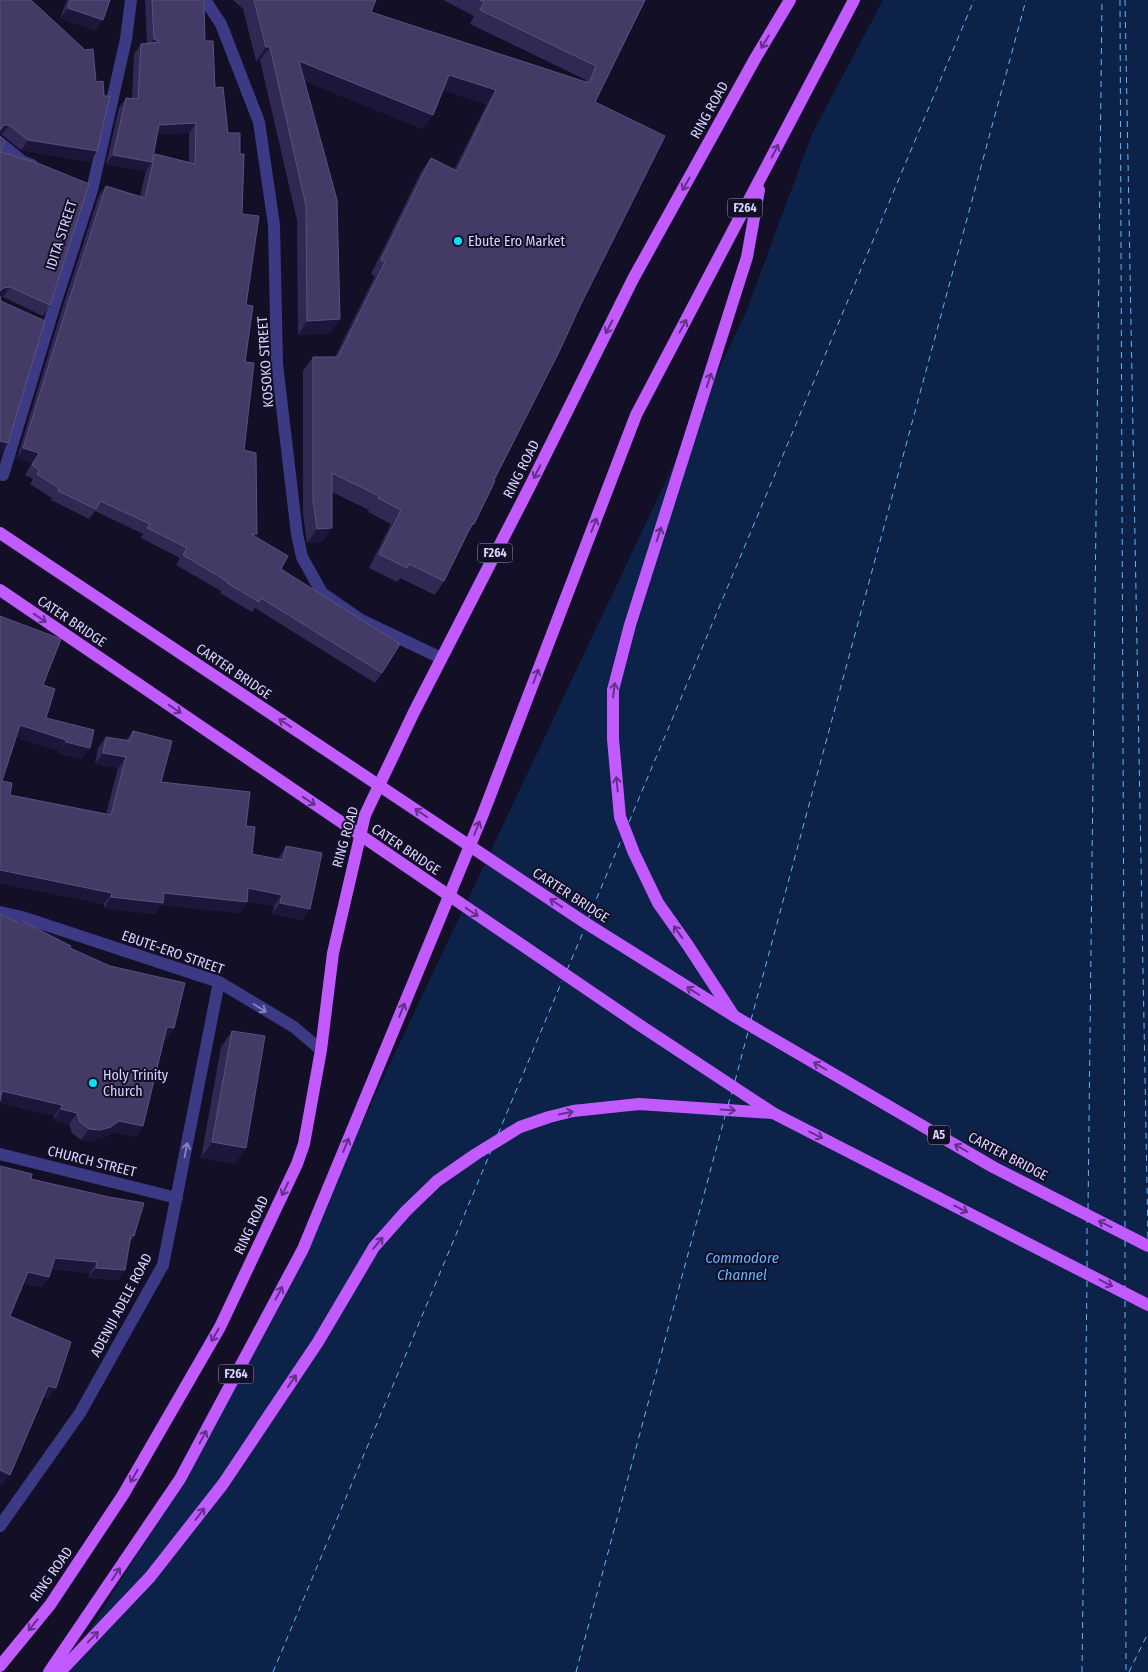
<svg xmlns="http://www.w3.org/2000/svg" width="1148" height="1672" viewBox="0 0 1148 1672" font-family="'Fira Sans Condensed',sans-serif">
  <rect width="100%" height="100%" fill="#130f26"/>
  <path fill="#0c2248" d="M883 0H1148V1672H63L181 1485 332 1186 746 312 812 134Z"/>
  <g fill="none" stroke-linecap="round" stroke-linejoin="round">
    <path stroke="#62b6ff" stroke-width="1" stroke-dasharray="6 5" stroke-linecap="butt" d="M1120 0 1125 1227
      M1125 0 1148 1239
      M629 822 974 0
      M588 919 622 838
      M567 970 584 930
      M751 1020 1026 0
      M735 1081 748 1032
      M728 1105 732 1092
      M498 1134 562 981
      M1088 1209 1102 0
      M1125 1241V1287
      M1087 1267V1221
      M1125 1301 1126 1672
      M273 1672 491 1151
      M576 1672 725 1116
      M1082 1672 1087 1281
      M1129 1672 1148 1633"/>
    <path stroke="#3d3a85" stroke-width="12" d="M205 0 221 24 259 122 274 225 277 364 297 534 302 557 322 593 361 620 441 658
      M0 143 22 161 32 165
      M3 475 54 307 92 190 126 39 131 0
      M0 912 22 917 219 982 294 1027 321 1050
      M0 1154 177 1198
      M0 1526 80 1413 163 1265 219 982"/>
    <path stroke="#c25bff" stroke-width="12" d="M759 190 747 257 630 625 613 690V739L620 817 634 853 658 903 687 944 734 1016 993 1167 1148 1246
      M0 1666 50 1605 123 1495 220 1327 297 1164 304 1144 321 1050 333 953 365 815 414 712 529 488 633 279 756 57 790 0
      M49 1672 180 1479 303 1249 483 814 636 415 854 0
      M60 1672 150 1577 223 1484 318 1342 374 1247 406 1211 437 1181 476 1154 520 1127 549 1117 573 1111 639 1104 773 1113 1148 1305"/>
    <path stroke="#c25bff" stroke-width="12" d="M0 533 584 922 734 1016
      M0 590 641 1026 773 1113"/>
  </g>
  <path fill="#312854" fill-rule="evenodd" d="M0 0 90 162 21 150 2 135Z
    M67 0H110L96 31 60 18Z
    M145 0H204L205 41 215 88 228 133 240 154 246 305 244 450 255 537 281 569 382 673 375 683 255 608 252 612 220 593 221 591 176 565 180 558 141 538 143 534 95 511 89 519 51 500 52 498 30 484 33 479 25 475 32 463 17 458 62 309 99 195 106 186 140 197 146 170V171L106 164 119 108 126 98 132 99 134 54 141 44 147 43ZM189 133V162L155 154 153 156 157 134Z
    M233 0H376L371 12 585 82 586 80 470 24 474 16 443 0H645L595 102 494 480 474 524 467 534 444 581 435 595 400 578 397 582 369 568 391 524 368 512 369 510 332 492V528L322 542 307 543 303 514V371L313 357H335L375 276 371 274 421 172 431 158 454 170 487 104 443 90 423 129 304 81 331 333 298 335 297 220 260 60 256 61 243 9Z
    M0 136 1 152 50 305 43 316 3 297 0 298 8 443 1 454 0 453Z
    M0 616 43 685 46 718 82 759 58 753 59 751 16 737 2 781 10 795 106 814 118 768 95 764 98 748 106 737 126 740 133 731 161 782 246 826 252 854 278 859 286 846 303 920 272 914 274 906 247 901V902L239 913 161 905 155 914 104 908V904L0 883Z
    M0 914 22 925 24 922 70 948 174 1028 167 1039H164L143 1126 136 1137 112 1132 103 1138 93 1141 81 1140 72 1133 69 1124 53 1120 54 1116 0 1103Z
    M232 1031 235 1164 201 1158 221 1047Z
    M0 1166 31 1179 134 1236 130 1242 118 1280 88 1278 90 1273 52 1269 49 1277 42 1287 23 1283 10 1316 48 1399 43 1397 3 1485 0 1484Z"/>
  <path fill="#1d163a" d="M68 8 103 20 96 31 60 18Z
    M154 39 160 42 147 49Z
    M266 47H270L260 60 256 61Z
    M299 61 433 115 423 129 289 75Z
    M449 75 496 90 487 104 439 89Z
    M196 123 189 133 152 135 159 125Z
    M4 125H9L2 135H0V130Z
    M28 140 97 151 90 162 21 150Z
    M113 155 152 162 146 171 106 164Z
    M10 287 3 297 0 298V291L3 288Z
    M340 319 331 333 298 335 307 321Z
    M0 441 8 443 1 454 0 453Z
    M23 448 39 453 32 463 17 458Z
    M332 528 322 542 307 543 317 529Z
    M20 725 66 740 59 751 12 736Z
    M66 742 90 748 82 759 58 753Z
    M103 753 126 757 118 768 95 764Z
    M0 870 112 893 104 904 0 883Z
    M248 888 282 895 274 906 241 899Z
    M164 893 247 902 239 913 161 905 155 914 104 908 111 897Z
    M280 903 310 909 303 920 272 914Z
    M167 1027 174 1028 167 1039 160 1038Z
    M2 1091 62 1105 54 1116 0 1103V1094Z
    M61 1109 77 1113 69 1124 53 1120Z
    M119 1121 143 1126 136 1137 112 1132 103 1138 93 1141 81 1140 89 1129Z
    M212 1142 246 1148 235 1164 201 1158Z
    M55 1258 97 1262 90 1273 47 1268Z
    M96 1268 125 1270 118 1280 88 1278Z
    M28 1272 49 1277 42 1287 20 1282Z
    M48 1386 56 1388 48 1399 41 1396Z
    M0 1470 10 1475 3 1485 0 1484Z"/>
  <path fill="#433a66" stroke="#5a527e" d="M0 0H31L85 50 93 49 96 82 103 81 104 96H110L97 151 28 140 9 125H4L0 130Z
    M70 0H110L103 20 68 8Z
    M152 0H204L205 41H213L215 88 223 87 228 133H240V154H244L242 214 259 216 246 305 253 306 245 362 254 363 244 450 256 453 257 534H251L288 556 281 569 400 644 382 673 261 598 259 602 227 583 228 582 183 555 187 548 147 528 150 524 100 501 96 509 58 491 59 488 37 474 39 470 32 465 39 453 23 448 69 300 106 186 145 198 155 154 195 164 196 123 159 125 152 162 113 155 126 98 138 99 141 44 160 42 154 39Z
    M254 0H376L371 12 589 83 596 66 480 10 484 2 480 0H645L595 102 665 136 580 306 559 352 494 480 495 481 474 524H472L444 581 409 564 407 568 379 554 401 510 378 498 379 496 332 473V528L317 529 313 500V357H338L385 262 381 260 431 158 457 171 496 90 449 75 433 115 299 61 337 200 340 319 307 321 306 206 270 47H266Z
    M0 136 4 140 1 152 40 164 89 184 50 305 10 287 3 288 0 291Z
    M0 296V299L3 302 45 321 8 443 0 441Z
    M0 616 61 639 43 685 55 689 46 718 94 730 90 748 66 742V740L20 725 2 781 12 783 10 795 111 815 126 757 103 753 106 737 130 741 133 731 172 741 161 782 250 792 246 826 255 827 252 854 283 860 286 846 322 853 310 909 280 903 282 895 248 888 247 902 164 893 163 903 111 897 112 893 0 870Z
    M0 914 23 925 24 922 71 946 70 948 110 966 185 983 174 1028 167 1027 143 1126 119 1121 111 1127 100 1130 89 1129 80 1122 77 1113 61 1109 62 1105 2 1091 0 1101Z
    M232 1031 265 1036 246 1148 212 1142Z
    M0 1166 32 1174 31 1179 109 1197 144 1203 134 1236 131 1235 125 1270 96 1268 97 1262 55 1258 49 1277 28 1272 10 1316 71 1342 56 1388 48 1386 10 1475 0 1470Z"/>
  <defs><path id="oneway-shaft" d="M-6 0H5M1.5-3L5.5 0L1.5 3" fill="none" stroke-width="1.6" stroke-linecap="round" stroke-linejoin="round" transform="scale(1.25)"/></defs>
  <g stroke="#623188">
    <use href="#oneway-shaft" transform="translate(765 42) rotate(121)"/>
    <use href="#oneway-shaft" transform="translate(775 151) rotate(-63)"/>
    <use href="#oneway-shaft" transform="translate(686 184) rotate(119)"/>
    <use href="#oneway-shaft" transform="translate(683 326) rotate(-62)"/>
    <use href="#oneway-shaft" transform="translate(609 327) rotate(117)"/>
    <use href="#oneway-shaft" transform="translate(709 380) rotate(-72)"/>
    <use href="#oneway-shaft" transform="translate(537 472) rotate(117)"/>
    <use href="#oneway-shaft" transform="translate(594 525) rotate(-69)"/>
    <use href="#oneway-shaft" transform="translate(659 534) rotate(-72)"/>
    <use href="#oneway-shaft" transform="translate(40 618) rotate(34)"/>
    <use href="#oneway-shaft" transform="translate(536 676) rotate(-69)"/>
    <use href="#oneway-shaft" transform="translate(614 690) rotate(-83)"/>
    <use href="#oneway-shaft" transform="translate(175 709) rotate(34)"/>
    <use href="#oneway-shaft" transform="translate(285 723) rotate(-146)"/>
    <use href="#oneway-shaft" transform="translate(617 784) rotate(-96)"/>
    <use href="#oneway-shaft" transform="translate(309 801) rotate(34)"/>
    <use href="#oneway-shaft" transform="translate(421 813) rotate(-146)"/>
    <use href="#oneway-shaft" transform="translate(477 828) rotate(-68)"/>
    <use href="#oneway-shaft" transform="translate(556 903) rotate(-146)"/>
    <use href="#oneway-shaft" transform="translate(472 912) rotate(34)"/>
    <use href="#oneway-shaft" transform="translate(678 932) rotate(-125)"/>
    <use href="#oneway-shaft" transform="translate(693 991) rotate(-148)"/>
    <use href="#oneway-shaft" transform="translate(402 1010) rotate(-68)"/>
    <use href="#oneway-shaft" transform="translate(820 1066) rotate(-150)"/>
    <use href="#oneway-shaft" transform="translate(728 1110) rotate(3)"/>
    <use href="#oneway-shaft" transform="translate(566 1113) rotate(-12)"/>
    <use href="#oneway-shaft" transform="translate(816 1135) rotate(27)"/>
    <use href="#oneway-shaft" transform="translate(346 1145) rotate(-68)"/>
    <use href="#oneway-shaft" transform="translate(961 1148) rotate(-150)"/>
    <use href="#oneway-shaft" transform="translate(285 1189) rotate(115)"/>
    <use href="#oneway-shaft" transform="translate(961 1209) rotate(27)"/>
    <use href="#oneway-shaft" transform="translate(1105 1224) rotate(-153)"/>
    <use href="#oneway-shaft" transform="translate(378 1243) rotate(-50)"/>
    <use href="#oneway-shaft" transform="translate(1106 1283) rotate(27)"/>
    <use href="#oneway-shaft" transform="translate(279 1293) rotate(-62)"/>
    <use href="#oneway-shaft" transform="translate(215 1335) rotate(120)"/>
    <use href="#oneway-shaft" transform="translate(292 1381) rotate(-56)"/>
    <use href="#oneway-shaft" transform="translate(203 1437) rotate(-62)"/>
    <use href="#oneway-shaft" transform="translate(134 1476) rotate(120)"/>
    <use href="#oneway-shaft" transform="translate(200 1514) rotate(-52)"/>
    <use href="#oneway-shaft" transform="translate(116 1574) rotate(-56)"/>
    <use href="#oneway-shaft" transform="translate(33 1625) rotate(129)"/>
    <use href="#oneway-shaft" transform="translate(93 1637) rotate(-46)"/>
  </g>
  <g stroke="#837fbc">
    <use href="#oneway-shaft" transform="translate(260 1008) rotate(32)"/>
    <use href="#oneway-shaft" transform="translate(186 1150) rotate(-79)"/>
  </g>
  <g fill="#00e5ff" stroke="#130f26" stroke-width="2">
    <circle cx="458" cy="241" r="5"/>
    <circle cx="93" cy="1083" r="5"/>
  </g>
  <g text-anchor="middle" stroke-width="4" stroke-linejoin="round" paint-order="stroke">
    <g fill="#130f26" stroke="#9e99be" stroke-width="1">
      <rect x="727.5" y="198.5" width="35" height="19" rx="4"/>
      <rect x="477.5" y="543.5" width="35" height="19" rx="4"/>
      <rect x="928" y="1125.5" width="22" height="19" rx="4"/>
      <rect x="218.5" y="1364.5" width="35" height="19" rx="4"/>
    </g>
    <g font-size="12" font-weight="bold" fill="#d9d4ff">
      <text x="745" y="212">F264</text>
      <text x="495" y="557">F264</text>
      <text x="939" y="1139">A5</text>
      <text x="236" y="1378">F264</text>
    </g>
    <g font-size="14" fill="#d9d4ff" stroke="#130f26">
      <text transform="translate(709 110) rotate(-61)" y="5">RING ROAD</text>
      <text transform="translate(61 235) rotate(-72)" y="5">IDITA STREET</text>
      <text transform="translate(265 362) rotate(-94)" y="5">KOSOKO STREET</text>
      <text transform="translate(521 469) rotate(-63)" y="5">RING ROAD</text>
      <text transform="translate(72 621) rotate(34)" y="5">CATER BRIDGE</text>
      <text transform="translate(234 671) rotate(34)" y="5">CARTER BRIDGE</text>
      <text transform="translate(345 837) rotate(-74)" y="5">RING ROAD</text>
      <text transform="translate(406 849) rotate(34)" y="5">CATER BRIDGE</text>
      <text transform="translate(571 895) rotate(33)" y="5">CARTER BRIDGE</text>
      <text transform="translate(173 952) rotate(19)" y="5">EBUTE-ERO STREET</text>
      <text transform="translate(1008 1156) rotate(28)" y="5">CARTER BRIDGE</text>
      <text transform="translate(92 1161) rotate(14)" y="5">CHURCH STREET</text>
      <text transform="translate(251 1225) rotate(-65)" y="5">RING ROAD</text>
      <text transform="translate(121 1305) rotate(-62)" y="5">ADENIJI ADELE ROAD</text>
      <text transform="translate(51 1574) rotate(-55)" y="5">RING ROAD</text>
    </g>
    <g font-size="14" fill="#d9d4ff" stroke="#130f26" text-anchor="start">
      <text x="468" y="246">Ebute Ero Market</text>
      <text x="103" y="1080">Holy Trinity<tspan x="103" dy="16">Church</tspan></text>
    </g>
    <g font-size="15" font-style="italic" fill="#62b6ff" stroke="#130f26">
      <text x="742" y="1263">Commodore<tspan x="742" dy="17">Channel</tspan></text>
    </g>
  </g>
</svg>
